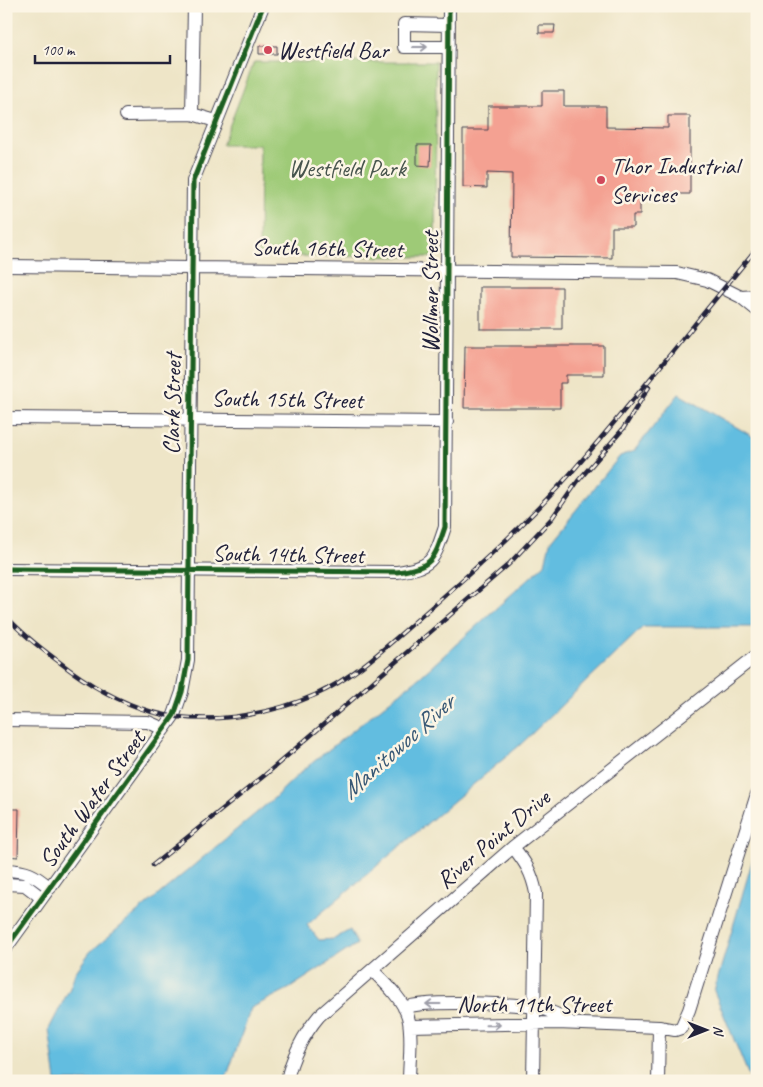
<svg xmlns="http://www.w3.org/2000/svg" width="763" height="1087" viewBox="0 0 763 1087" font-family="Caveat,sans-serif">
  <rect width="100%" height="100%" fill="#fcf5e5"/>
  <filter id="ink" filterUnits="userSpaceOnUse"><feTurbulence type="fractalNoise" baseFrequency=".02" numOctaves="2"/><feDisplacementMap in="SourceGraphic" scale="10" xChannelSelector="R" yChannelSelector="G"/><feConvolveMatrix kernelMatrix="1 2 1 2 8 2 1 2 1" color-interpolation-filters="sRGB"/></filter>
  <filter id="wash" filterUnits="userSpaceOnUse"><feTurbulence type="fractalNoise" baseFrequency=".0096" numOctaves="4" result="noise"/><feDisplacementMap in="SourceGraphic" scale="20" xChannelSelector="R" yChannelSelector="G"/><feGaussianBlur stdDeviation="1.12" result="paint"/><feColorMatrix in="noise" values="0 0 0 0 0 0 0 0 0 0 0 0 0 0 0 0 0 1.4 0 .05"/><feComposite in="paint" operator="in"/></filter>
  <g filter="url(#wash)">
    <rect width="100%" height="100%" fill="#eee5c7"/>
    <path fill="#9eca77" stroke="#607659" d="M254 62H436L435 257 259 256 260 145H222Z"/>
    <path fill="#62bde0" stroke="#42708e" d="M679 394 757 439V627H643L520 745 307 925 319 940 334 939 350 930 357 944 290 988 251 1008 225 1081H56L49 1029 70 988 75 973 90 952 273 799 302 771 420 677 545 564 550 542 620 456 634 451Z
      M757 845V1081H751L714 991Z"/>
    <g id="blocks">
      <path fill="#f4a192" d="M539 25H555L554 33H539Z
        M259 46H277V54H259Z
        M542 91H564V106H606V127L668 128V116H690V194H640V215H633V227H612V258L511 257 512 174 487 173V188L463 187V130H488V106H542Z
        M417 145H431L430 166 417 165Z
        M480 287H562V329H480Z
        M465 346H604V375H566V383H560V408H464Z
        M6 809H19L18 857 6 856Z"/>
    </g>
  </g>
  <g filter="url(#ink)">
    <use href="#blocks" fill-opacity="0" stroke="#413f50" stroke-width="1"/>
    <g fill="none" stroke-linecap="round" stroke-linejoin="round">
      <g stroke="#413f50" stroke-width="14">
        <path id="minor" d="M449 47H404V24L449 25
          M192 114 194 6
          M126 115 192 114 216 121
          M6 266 677 273 707 280 741 297 757 310
          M741 297 757 296
          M6 418 447 422
          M6 569 397 572C433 567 434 560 445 527L449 6
          M6 720 148 722 164 729
          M513 847C526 863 532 873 536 893L533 1081
          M6 870C27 871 34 874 50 888
          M6 884 25 885 42 898
          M6 948 174 715 182 692 188 660 193 181 263 6
          M372 970C385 983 403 999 408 1017 413 1035 409 1062 409 1081
          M404 1008C421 1000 518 1003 538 1008 550 1010 560 1016 570 1022
          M410 1026 557 1023 659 1027 675 1030 681 1028 689 1010 757 794
          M287 1081C291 1058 304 1034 319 1016L513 847 757 655
          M658 1081 659 1027"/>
      </g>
      <use href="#minor" stroke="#fff" stroke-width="12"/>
      <g stroke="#22223b" stroke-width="4.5">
        <path id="rail" d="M6 616C21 633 39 647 58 661 86 683 118 702 152 712 204 726 267 716 315 695 356 677 391 642 425 613 475 569 525 525 570 474 634 401 695 323 757 248
          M153 865 265 775 509 564 552 518 578 481 623 429 649 387"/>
      </g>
      <use href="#rail" stroke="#fcf5e5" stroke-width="2.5" stroke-dasharray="8" stroke-linecap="butt"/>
      <g stroke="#fcf5e5" stroke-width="8">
        <path id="cycleway" d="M6 569 397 572C433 567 434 560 445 527L449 6
          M6 948 174 715 182 692 188 660 193 181 263 6"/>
      </g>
      <use href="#cycleway" stroke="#1b5e20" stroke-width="5"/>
    </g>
    <defs><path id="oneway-shaft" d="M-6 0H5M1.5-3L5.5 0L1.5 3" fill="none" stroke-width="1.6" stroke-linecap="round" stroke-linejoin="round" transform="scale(1.25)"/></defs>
    <g stroke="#9c9ca7">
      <use href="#oneway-shaft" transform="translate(420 47)"/>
      <use href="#oneway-shaft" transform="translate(433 1004) rotate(-180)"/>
      <use href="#oneway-shaft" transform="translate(493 1025) rotate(-1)"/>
    </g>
  </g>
  <g fill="#d1495b" stroke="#fcf5e5" stroke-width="2">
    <circle cx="268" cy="50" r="5"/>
    <circle cx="601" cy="180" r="5"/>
  </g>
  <g text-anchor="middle" stroke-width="5" stroke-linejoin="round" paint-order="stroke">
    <g font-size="24" fill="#22223b" stroke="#fcf5e5" text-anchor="start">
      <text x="278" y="58">Westfield Bar</text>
      <text x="611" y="174">Thor Industrial<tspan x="611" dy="28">Services</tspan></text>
    </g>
    <g font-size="24" fill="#47544d" stroke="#fcf5e5">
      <text x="347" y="176">Westfield Park</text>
    </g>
    <g font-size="24" fill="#22223b" stroke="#fcf5e5">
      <text transform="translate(327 248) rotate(1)" y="8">South 16th Street</text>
      <text transform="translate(430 292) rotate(-90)" y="8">Wollmer Street</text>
      <text transform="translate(287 399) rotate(1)" y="8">South 15th Street</text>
      <text transform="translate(172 404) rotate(-89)" y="8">Clark Street</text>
      <text transform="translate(288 554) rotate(1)" y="8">South 14th Street</text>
      <text transform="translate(92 799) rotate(-54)" y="8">South Water Street</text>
      <text transform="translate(493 839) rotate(-40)" y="8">River Point Drive</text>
      <text x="534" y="1012">North 11th Street</text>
    </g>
    <g font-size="25" font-style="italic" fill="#385875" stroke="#fcf5e5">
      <text transform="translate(397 746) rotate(-42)" y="9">Manitowoc River</text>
    </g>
  </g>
  <rect width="763" height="1087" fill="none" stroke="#fcf5e5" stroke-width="25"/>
  <g transform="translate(706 1030) rotate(90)" stroke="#fcf5e5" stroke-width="4" paint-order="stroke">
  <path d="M0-4L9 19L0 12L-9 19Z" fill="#22223b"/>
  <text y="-8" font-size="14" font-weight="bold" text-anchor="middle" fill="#22223b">N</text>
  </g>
  <path d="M35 55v8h135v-8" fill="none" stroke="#22223b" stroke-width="2.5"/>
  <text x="42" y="55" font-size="15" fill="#22223b" stroke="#fcf5e5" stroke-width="4" paint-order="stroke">100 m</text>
</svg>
